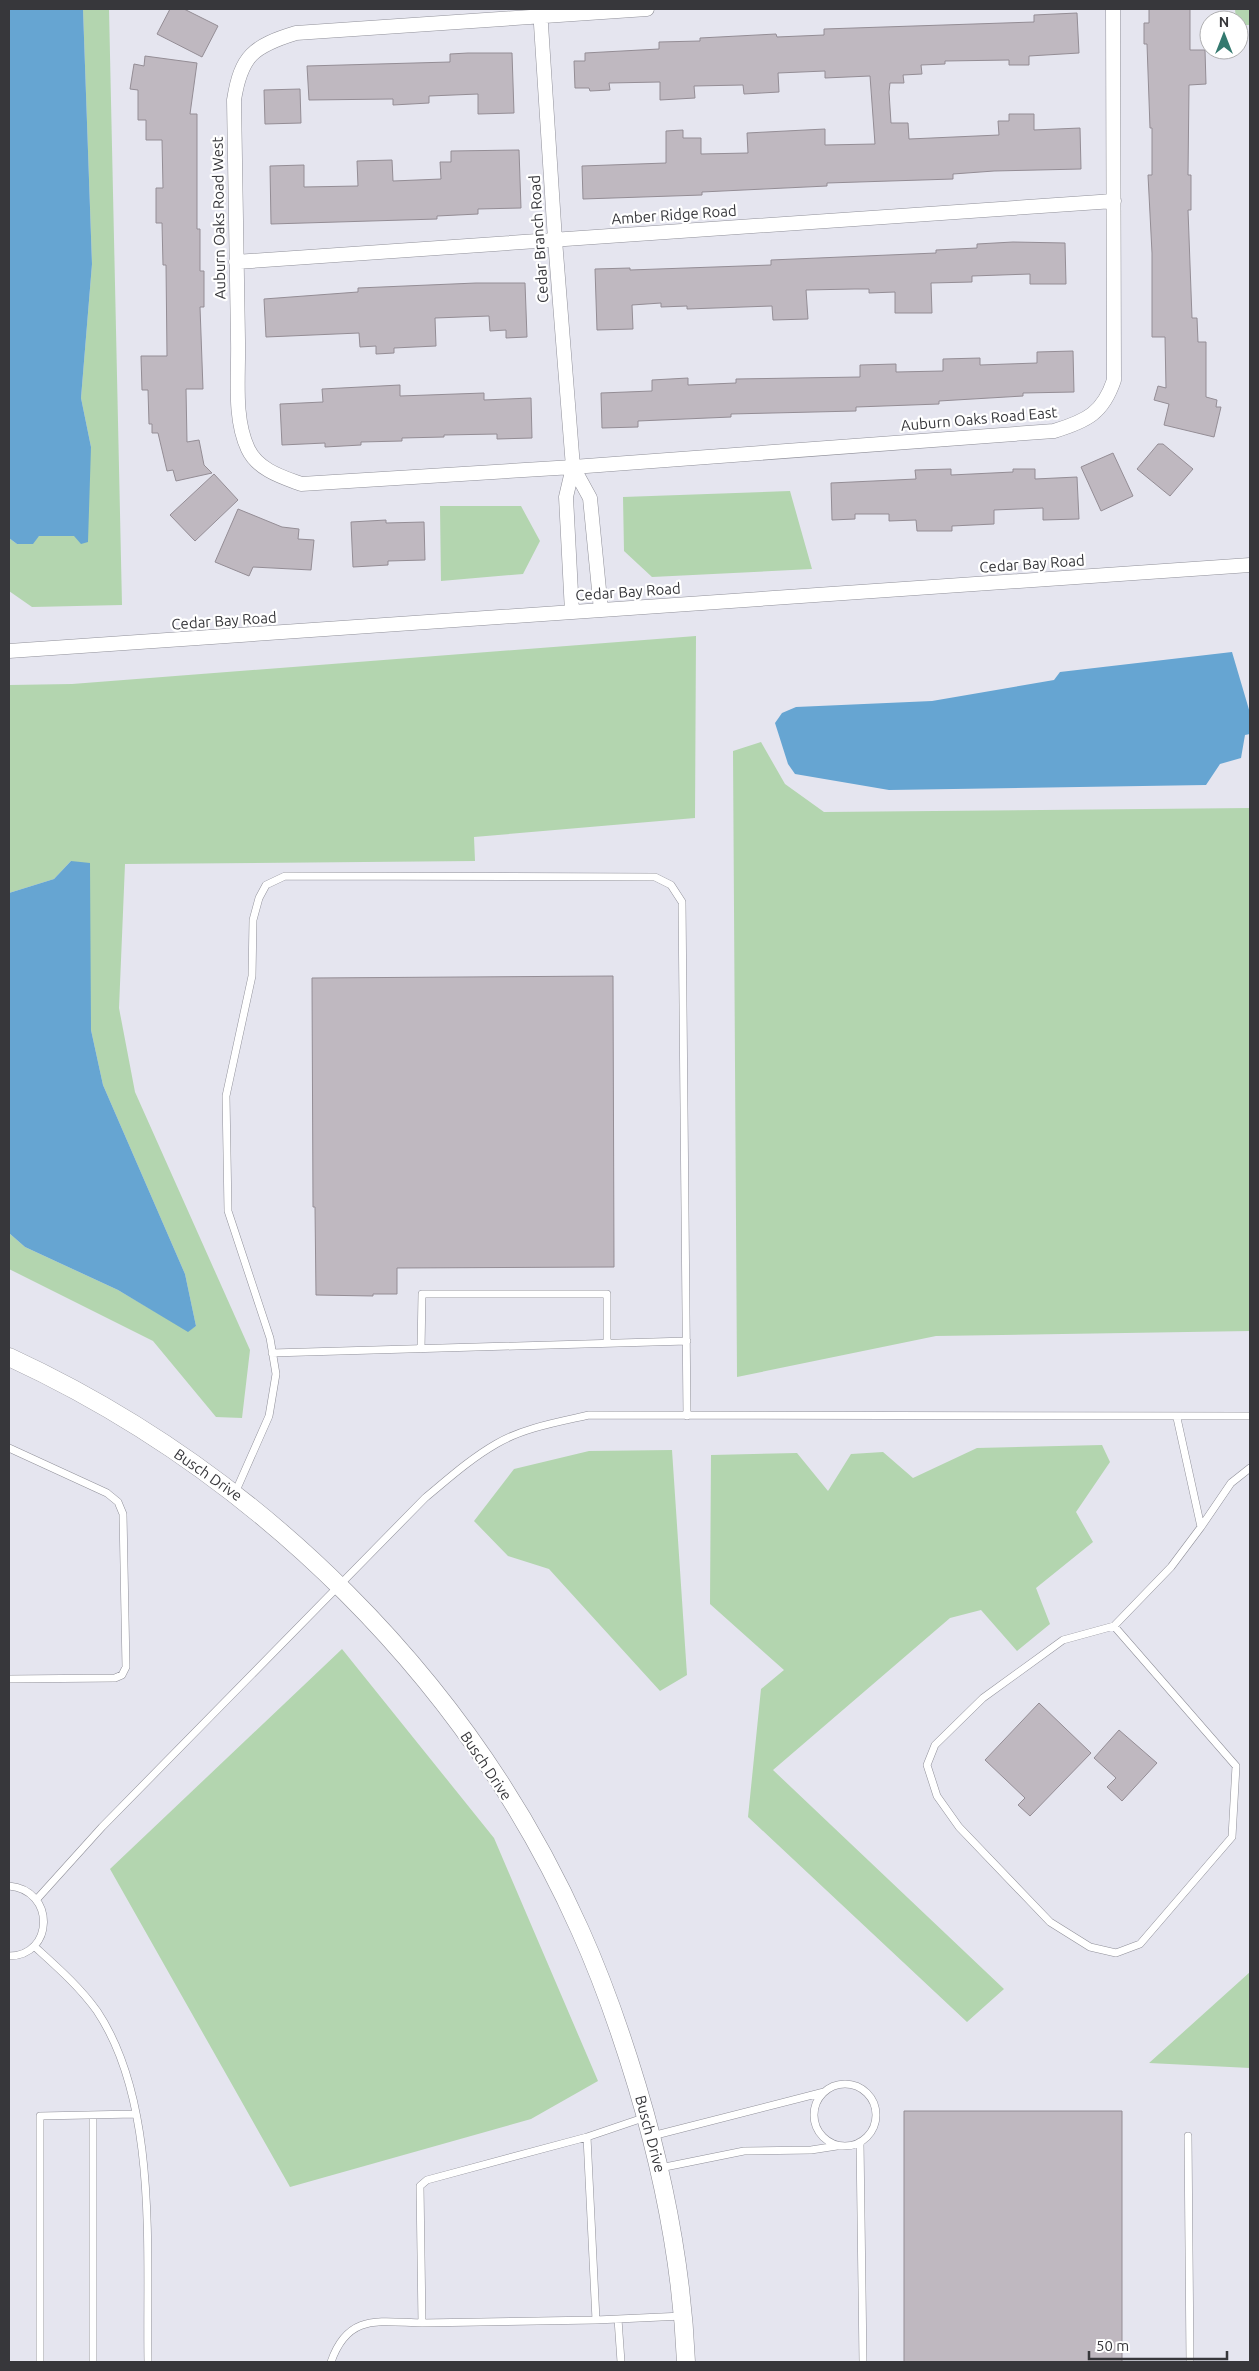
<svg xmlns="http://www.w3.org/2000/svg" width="1259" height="2371" viewBox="0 0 1259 2371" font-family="Ubuntu,sans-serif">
  <rect width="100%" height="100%" fill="#e5e5ef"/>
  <path fill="#b3d5af" d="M83 9H109L122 605 32 607 9 591V538L17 544 39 536H74L91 447 81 398 92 264Z
    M1235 9H1250V25H1239V20H1236Z
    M790 491 812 569 652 577 624 551 623 497Z
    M440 506H521L540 541 523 574 441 581Z
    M696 636 695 818 474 837 475 861 125 864 119 1008 135 1092 250 1350 242 1418 216 1417 153 1341 9 1269V1233L25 1247 118 1290 188 1331 196 1326 185 1274 103 1085 91 1030 71 861 54 879 9 893V685L72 684Z
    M761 742 785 784 824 812 1250 808V1331L936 1336 737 1377 733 751Z
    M1102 1445 1110 1462 1076 1512 1093 1542 1036 1588 1050 1624 1017 1651 981 1610 950 1618 773 1770 1004 1989 967 2022 748 1817 761 1689 784 1670 710 1604 711 1455 797 1453 828 1491 851 1454 883 1452 913 1478 977 1448Z
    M672 1450 687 1675 660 1691 549 1569 508 1556 474 1521 514 1469 589 1451Z
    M342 1649 494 1838 598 2081 531 2119 290 2187 110 1869Z
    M1250 1972V2068L1149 2063Z"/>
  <path fill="#66a5d2" d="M9 9H83L92 264 81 398 91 447 88 542 81 544 74 536H39L33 544H17L9 538Z
    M1232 652 1250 713V734L1245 735 1241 758 1220 764 1206 785 889 790 795 774 788 764 775 723 782 713 796 707 932 701 1054 680 1060 672Z
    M71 861 90 863 91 1030 103 1085 185 1274 196 1326 188 1332 118 1290 25 1247 9 1233V893L54 879Z"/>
  <path fill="#bfb8c0" stroke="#948d95" d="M170 9H184L218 26 202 57 157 34Z
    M1149 9H1190V50H1205L1206 84 1189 85 1188 175H1191V210H1188L1192 318H1197L1198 342H1206V397L1217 400 1216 407H1221L1214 437 1164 425 1169 404 1154 400 1158 386 1166 388 1165 337H1152V253L1148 175H1152V128H1150L1147 44H1144V23H1149Z
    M1077 13 1079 53 1029 56V65H1009V60L945 61V64L921 65 922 74 903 75 904 83H890L889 92 891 123H908L909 139 999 135 998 121H1009V114H1034V130L1080 128 1081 169 994 171 953 174V179L827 183V186L702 192V195L583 199 582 166 666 163V131L683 130V138H701V154L748 153 747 133 825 129V145L875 144 870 76 825 78V71L778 73 779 92 744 94 743 85 694 86 695 98 660 100V82L609 83 610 90 590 91 589 88H575L574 61H585V53L659 49V42L700 41V38L776 34 777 37 824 35V29L1034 22V15Z
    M468 53H512L514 113 478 114V94L429 96V103L393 105V99L309 100 307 66 450 62V54Z
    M145 56 197 63 190 114H197V229H200V271H204V307H200L203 389H186L187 442 199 440 204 465 212 473 176 481 173 470 167 471 158 433H152V424H149L148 390H142L141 356H167L166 265H163L162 223H156V188H163L162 140H146V120H138V90L130 89 134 64 144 66Z
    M300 89 301 123 265 124 264 90Z
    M519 150 521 208 478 209V214L437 216V219L271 224 270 166 304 165V187L358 186 357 161 392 160 393 181 441 179 440 162H451V151Z
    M1013 242 1065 243 1066 284H1030V274L972 276V282L931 283 932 313H895V292L869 293V289H854L806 290 808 319 773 320 772 306 687 309V306L661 307V303L632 305 633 329 597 330 595 269 630 268V270L771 265V260L936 253V250L977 248V244Z
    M476 283H525L527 337 506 338V330L490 331 489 316 435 318 436 346 394 348V353L376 354V346L360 347 359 333 266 337 264 299 358 292V288Z
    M1073 351 1074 392 1023 393V396L939 401V404L856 407V411L731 414V417L638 421V427L602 428 601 393 652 391V380L688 378V385L736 383V379L860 377V365L896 364V372L943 371V359L980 358V365L1037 363V352Z
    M400 385V396L484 393V400L531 398 532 438 497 439V434L444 435V437L402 438V441L361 442V445L325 447V443L282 445 280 404 323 402 322 389Z
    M1158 444H1163L1193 469 1170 496 1137 469Z
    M1113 453 1133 496 1101 511 1081 467Z
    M951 469V475L1013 472V469H1035V479L1077 477 1079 519 1043 520V508L994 510V524L952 526V531H917L916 520 889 521V514H855V519L832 520 831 483 916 479 915 470Z
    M214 474 238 500 195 541 170 515Z
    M238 509 282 527 299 529 298 539 314 540 311 570 253 567 249 576 215 562Z
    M386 520V523L424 522 425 560 388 561V565L353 567 351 522Z
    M613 976 614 1267 397 1268V1294H373V1296L316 1295 315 1207H313L312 978Z
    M1039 1703 1091 1753 1030 1816 1018 1805 1025 1798 985 1760Z
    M1119 1730 1157 1763 1122 1801 1107 1787 1116 1778 1094 1758Z
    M904 2111H1122V2362H904Z"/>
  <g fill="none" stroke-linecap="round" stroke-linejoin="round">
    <g stroke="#909099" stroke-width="8">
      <path id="service" d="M421 1349 422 1294H607V1343
        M272 1353 687 1341
        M9 1448 107 1493 118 1502 123 1514 126 1667 122 1675 115 1678 9 1679
        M235 1493 269 1416 276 1374 270 1338 228 1211 226 1096 252 976 253 920 259 898 266 885 285 876 655 877 671 885 682 902 687 1416
        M1201 1527 1231 1483 1250 1468
        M1114 1626 1236 1766 1232 1837 1140 1944 1116 1953 1090 1947 1050 1922 959 1827 937 1796 927 1765 935 1745 983 1698 1063 1640 1114 1626 1171 1567 1201 1527 1177 1418
        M9 1886C56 1890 54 1956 9 1956
        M37 1899 102 1827 425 1498C448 1479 470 1459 496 1444 523 1428 558 1422 589 1415L1250 1416
        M34 1946C57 1967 79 1986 97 2011 159 2104 146 2254 148 2362
        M814 2115a31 31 0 1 1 62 0a31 31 0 1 1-62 0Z
        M93 2115V2362
        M646 2117 587 2137 427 2180 420 2186 422 2323 596 2320 683 2316
        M652 2136 824 2092
        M1188 2136 1190 2362
        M587 2137 596 2320
        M860 2142 863 2362
        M660 2168 744 2151 811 2150 837 2146
        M618 2319 621 2362
        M40 2362V2116L135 2114
        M331 2362C348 2313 379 2322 422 2323"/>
    </g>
    <g stroke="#909099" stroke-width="15">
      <path id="minor" d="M540 9 555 240 573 467
        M647 9 296 33C253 46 241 56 234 100 235 180 236 260 238 340 239 375 233 417 248 449 258 470 282 477 301 484L573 467 1054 431C1087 421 1103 413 1114 380L1113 9
        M236 262 1114 201
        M572 612 566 497 573 467 590 498 601 610
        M9 651 1250 565"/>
    </g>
    <g stroke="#909099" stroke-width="19">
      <path id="tertiary" d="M9 1357C258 1472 468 1679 580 1930 603 1981 621 2033 637 2086 664 2176 682 2268 686 2362"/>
    </g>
    <use href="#service" stroke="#fff" stroke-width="7"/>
    <use href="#minor" stroke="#fff" stroke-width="14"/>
    <use href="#tertiary" stroke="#fff" stroke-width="18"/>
  </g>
  <g text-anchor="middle" stroke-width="4.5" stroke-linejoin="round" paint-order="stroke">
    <g font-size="15" fill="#37373b" stroke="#fff">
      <text transform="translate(674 215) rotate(-4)" y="5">Amber Ridge Road</text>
      <text transform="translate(219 218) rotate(-91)" y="5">Auburn Oaks Road West</text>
      <text transform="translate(539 239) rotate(-94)" y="5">Cedar Branch Road</text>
      <text transform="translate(979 419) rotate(-5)" y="5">Auburn Oaks Road East</text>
      <text transform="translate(1032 564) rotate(-4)" y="5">Cedar Bay Road</text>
      <text transform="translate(628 592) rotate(-4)" y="5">Cedar Bay Road</text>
      <text transform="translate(224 621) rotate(-4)" y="5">Cedar Bay Road</text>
      <text transform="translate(208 1475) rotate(35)" y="5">Busch Drive</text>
      <text transform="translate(486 1766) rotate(56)" y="5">Busch Drive</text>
      <text transform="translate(650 2134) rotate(75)" y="5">Busch Drive</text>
    </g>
  </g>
  <rect width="1259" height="2371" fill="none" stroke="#37373b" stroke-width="20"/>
  <g transform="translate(1224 35)"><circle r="24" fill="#ffffff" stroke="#afafb1"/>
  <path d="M0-4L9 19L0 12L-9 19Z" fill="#34796f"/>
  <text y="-8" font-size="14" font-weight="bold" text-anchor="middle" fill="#37373b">N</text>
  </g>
  <path d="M1089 2351v8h138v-8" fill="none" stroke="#37373b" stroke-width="2.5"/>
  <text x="1096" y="2351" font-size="15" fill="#37373b" stroke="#ffffff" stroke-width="4" paint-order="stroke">50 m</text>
</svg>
